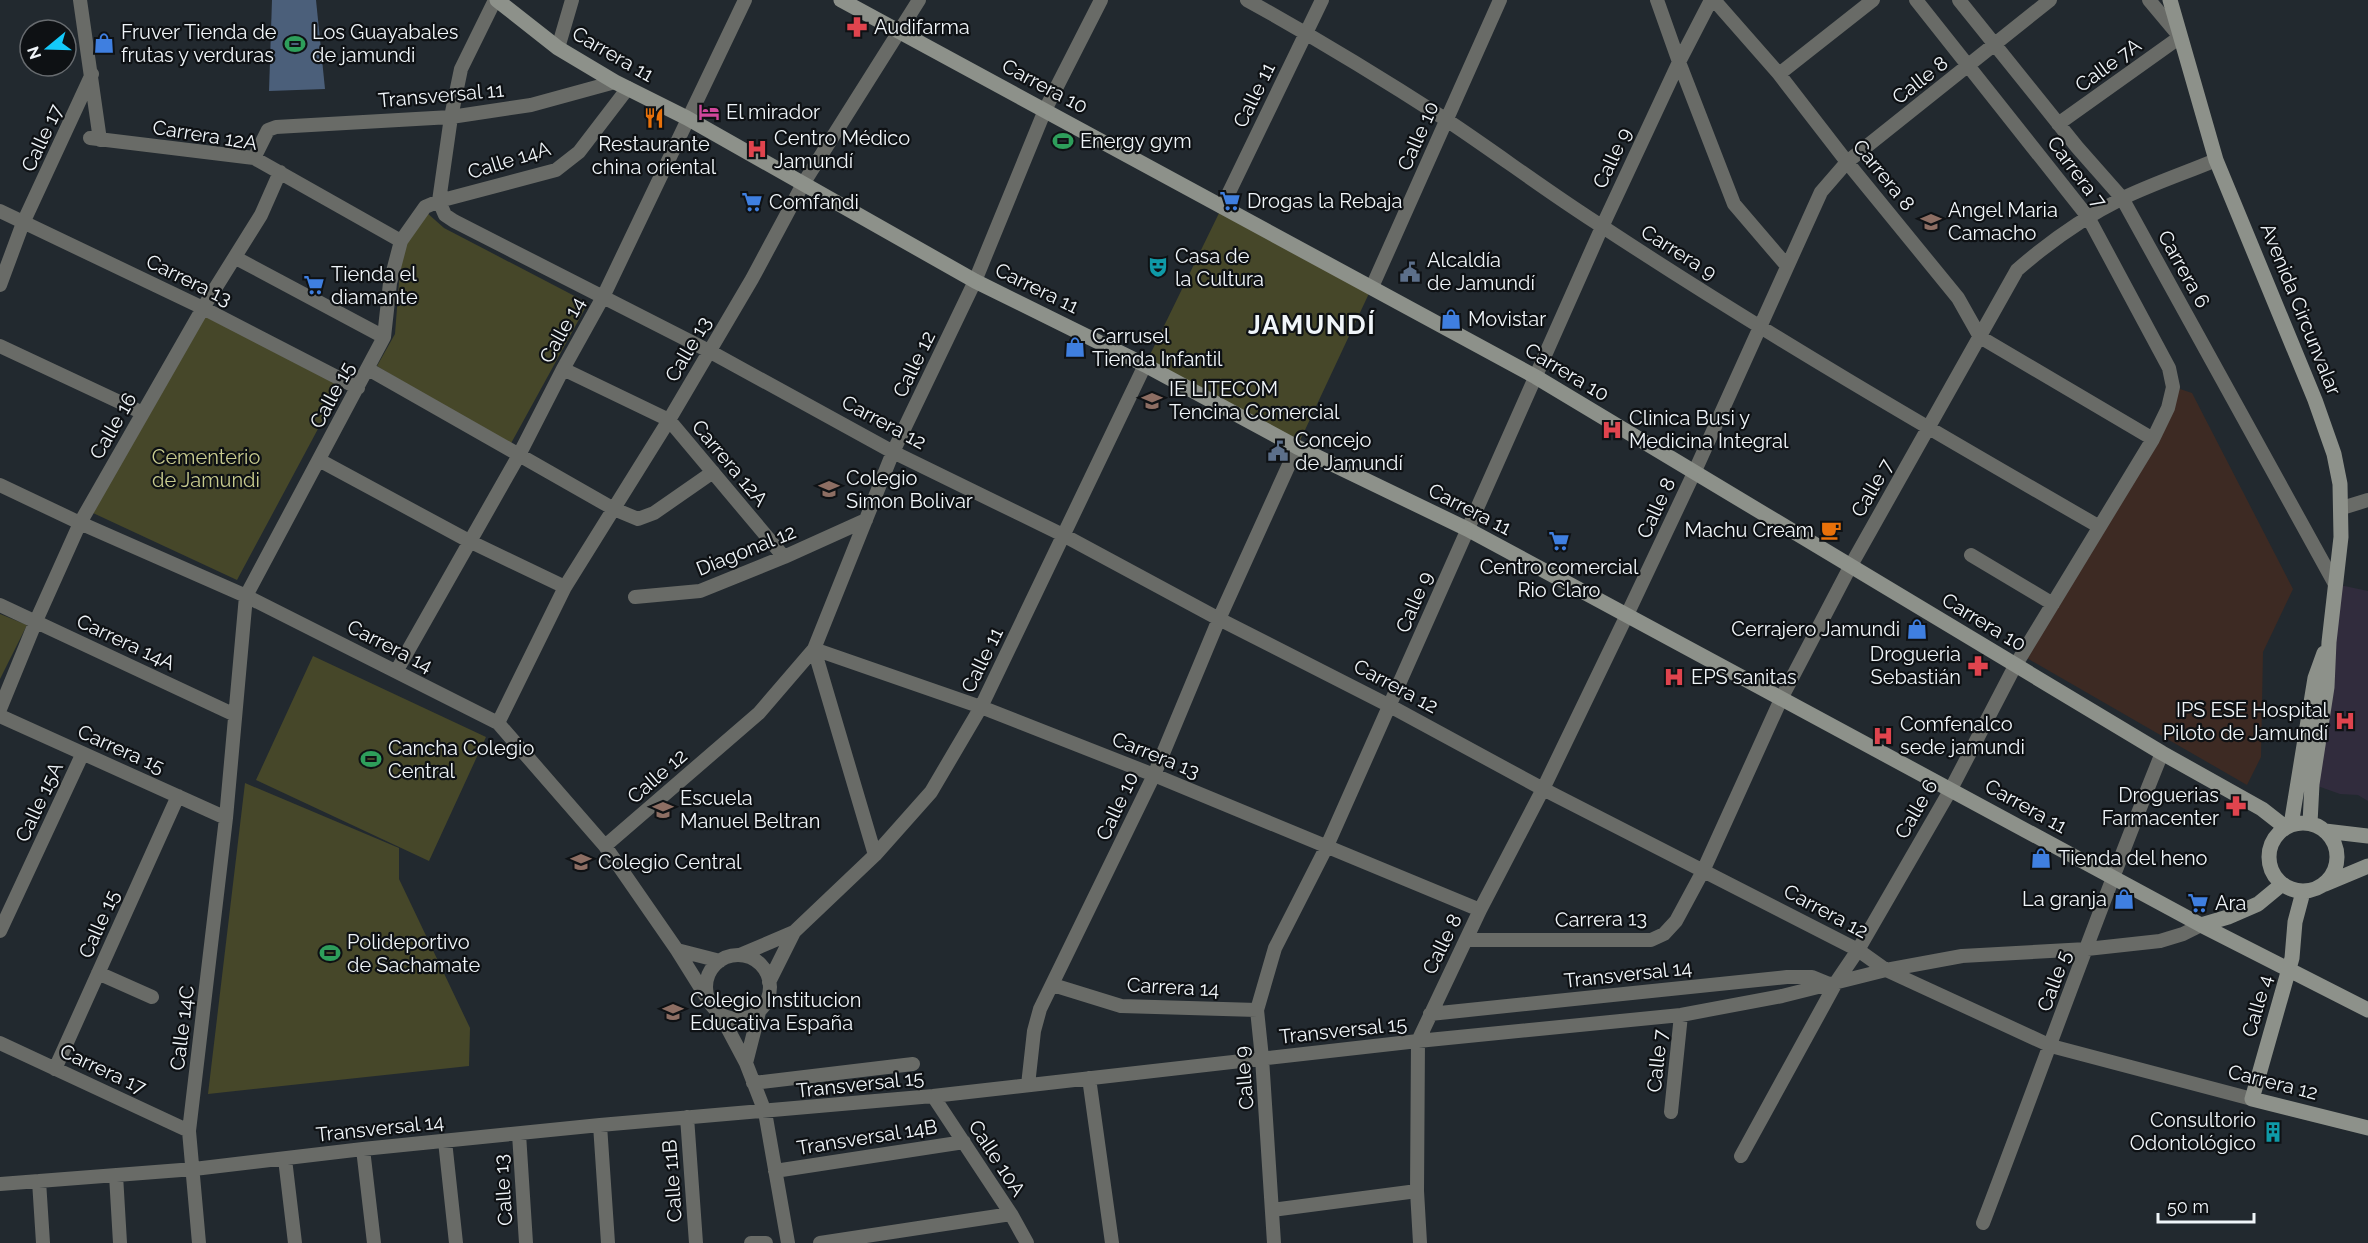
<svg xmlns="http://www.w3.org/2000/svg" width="2368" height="1243" viewBox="0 0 2368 1243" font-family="Raleway,sans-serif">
  <rect width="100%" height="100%" fill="#22292f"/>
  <path fill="#3d2a23" d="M2180 389 2192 393 2293 589 2263 652 2261 757 2247 785 2025 657Z"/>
  <path fill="#312c3d" d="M2335 584 2368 591V801L2358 795 2340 794 2312 784Z"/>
  <path fill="#464729" d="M1222 207 1372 287 1297 447 1145 365Z
    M426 212 444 228 588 303 509 447 377 366 395 334 402 243Z
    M201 312 341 386 237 580 93 513Z
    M0 614 27 625 0 679Z
    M313 656 486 737 429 861 256 780Z
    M245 783 399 848V879L470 1028 469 1066 208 1094Z"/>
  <path fill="#4b5f7a" d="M272 0H316L325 89 269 91Z"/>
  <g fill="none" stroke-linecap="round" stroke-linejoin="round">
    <path stroke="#696b67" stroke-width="14" d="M80 0 100 140
      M1247 0C1314 37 1380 77 1445 119 1498 154 1549 193 1603 227 1764 333 1931 430 2098 526
      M1657 0 1679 62 1734 204 1787 266
      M1714 0 1779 74 1847 162 1958 298 1980 337 2153 439
      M1959 0 2077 147 2122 198 2335 584
      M558 48 572 0
      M1779 74 1873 0
      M2058 124 2180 37 2149 0
      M90 138 254 158 401 241
      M254 158 268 130 276 127 451 117 531 105 615 82
      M439 201 445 215 454 221 709 351 893 452 1065 536 1219 619 1390 706 1543 789 1858 950 1886 970 2051 1046 2252 1099
      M439 201 451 117 461 69 495 0
      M1222 207 1322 0
      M0 211 203 308 358 388
      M236 258 384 337
      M0 285 23 223 92 74
      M1372 287 1500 0
      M0 346 143 413
      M368 369 614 509 638 519 654 513 713 472
      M563 369 669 420 784 557
      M319 460 469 541 565 587
      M0 485 80 523 246 596 498 723 605 846 677 950 707 998
      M2342 508 2368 500
      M1971 555 2053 604
      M635 597 700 591 784 557 866 520
      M0 605 235 715
      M814 649 981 707 1154 775 1480 910
      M814 649 875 855
      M397 670 519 455 563 369 603 297 745 0
      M0 709 36 621 80 523 203 308 261 215 280 172
      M0 716 226 818
      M498 723 565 587 669 420 752 279 803 184 919 0
      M605 846 759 713 814 649 893 452 975 281 1045 110 1101 0
      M0 931 82 755
      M1466 940H1651L1664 934 1676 921 1703 871 1782 697 1850 567 2017 270C2049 242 2083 218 2121 199 2152 184 2185 173 2216 160
      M677 950 720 961
      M740 955 794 932
      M706 987a32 32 0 1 1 64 0a32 32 0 1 1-64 0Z
      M98 973 152 997
      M769 982 794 932 875 855 931 792 981 707 1145 365
      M1053 985 1121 1006 1257 1010
      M720 1014 746 1063 765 1112 788 1243
      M1430 1014 1787 977H1812L1829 984
      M0 1043 189 1131
      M746 1063 759 1012
      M55 1069 178 796
      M1089 1078 1112 1243
      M753 1083 913 1064
      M1028 1085 1034 1031 1040 1009 1154 775 1219 619 1297 447
      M933 1096 1011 1214 1027 1243
      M1671 1112 1681 1015
      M687 1117 696 1243
      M600 1125 608 1243
      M519 1134 526 1243
      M445 1141 456 1243
      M363 1149 374 1243
      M1741 1156 1837 981 1858 950 1951 789 2015 666 2153 439 2168 408 2173 387 2169 368 2088 217 1916 0
      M285 1159 295 1243
      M775 1171 964 1142
      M116 1175 120 1243
      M39 1181 43 1243
      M0 1184 194 1169 363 1149 600 1125 933 1096 1418 1041 1681 1015 1782 996 1886 970 1962 956 2087 949 2160 941 2183 934 2201 925
      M1272 1210 1417 1191
      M1983 1223C2043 1066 2099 908 2162 753
      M199 1243 189 1131 226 818 246 596 384 337 390 283 401 241 425 207 439 201 556 170 579 152 628 88
      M751 1243H766
      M820 1243 1011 1214
      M1274 1243 1262 1058 1257 1010 1275 948 1327 846 1602 227 1679 62 1711 0
      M1420 1243 1417 1191 1418 1041 1480 910 1543 789 1626 617 1694 473 1821 192 1847 162 2050 0"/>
    <path stroke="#8d918a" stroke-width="15" d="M497 0 558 48 615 82 687 118 975 281 1145 365 1297 447 1467 529 2201 925 2368 1010
      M841 0 1536 377 2162 753 2262 809 2285 827
      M2170 0 2216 160 2315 400 2334 454 2340 484 2341 537 2329 642 2327 687 2312 784 2310 823
      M2269 857a34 34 0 1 1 68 0a34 34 0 1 1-68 0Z
      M2291 825 2315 678 2324 653
      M2325 831 2368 836
      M2325 884 2368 866
      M2303 892 2295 922 2292 958 2252 1099 2368 1128
      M2201 925 2228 917 2258 904 2281 885"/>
  </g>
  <defs>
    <g id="pharmacy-bare" transform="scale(1.62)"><path d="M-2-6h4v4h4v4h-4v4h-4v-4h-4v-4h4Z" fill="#e0444e" stroke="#0e1114" stroke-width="2.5" paint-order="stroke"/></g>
    <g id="shop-bare" transform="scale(1.62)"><path d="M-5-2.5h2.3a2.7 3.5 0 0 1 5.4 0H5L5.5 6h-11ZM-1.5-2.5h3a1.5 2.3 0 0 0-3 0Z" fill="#3f7fe0" stroke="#0e1114" stroke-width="2.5" paint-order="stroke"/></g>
    <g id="stadium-bare" transform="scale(1.62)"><path d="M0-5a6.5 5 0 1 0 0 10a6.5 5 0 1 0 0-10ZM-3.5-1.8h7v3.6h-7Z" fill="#2e9e5b" stroke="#0e1114" stroke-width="2.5" paint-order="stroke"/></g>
    <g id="hotel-bare" transform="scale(1.62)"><path d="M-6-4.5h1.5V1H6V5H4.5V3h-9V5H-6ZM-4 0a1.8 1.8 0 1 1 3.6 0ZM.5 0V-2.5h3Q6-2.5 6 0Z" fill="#d1479c" stroke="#0e1114" stroke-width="2.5" paint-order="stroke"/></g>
    <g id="restaurant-bare" transform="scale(1.62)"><path d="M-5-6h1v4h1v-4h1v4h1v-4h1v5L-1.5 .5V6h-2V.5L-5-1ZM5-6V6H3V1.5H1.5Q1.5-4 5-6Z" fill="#e8710a" stroke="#0e1114" stroke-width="2.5" paint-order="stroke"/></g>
    <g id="hospital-bare" transform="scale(1.62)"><path d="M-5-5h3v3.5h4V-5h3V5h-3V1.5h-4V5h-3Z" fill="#e0444e" stroke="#0e1114" stroke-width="2.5" paint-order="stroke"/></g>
    <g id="supermarket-bare" transform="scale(1.62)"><path d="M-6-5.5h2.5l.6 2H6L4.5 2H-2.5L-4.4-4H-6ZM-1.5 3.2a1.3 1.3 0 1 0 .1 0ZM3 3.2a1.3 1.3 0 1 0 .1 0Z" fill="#3f7fe0" stroke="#0e1114" stroke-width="2.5" paint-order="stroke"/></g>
    <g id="school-bare" transform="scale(1.62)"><path d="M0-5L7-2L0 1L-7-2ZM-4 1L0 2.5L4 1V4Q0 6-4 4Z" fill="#8d6e63" stroke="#0e1114" stroke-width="2.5" paint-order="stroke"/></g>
    <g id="theatre-bare" transform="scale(1.62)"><path d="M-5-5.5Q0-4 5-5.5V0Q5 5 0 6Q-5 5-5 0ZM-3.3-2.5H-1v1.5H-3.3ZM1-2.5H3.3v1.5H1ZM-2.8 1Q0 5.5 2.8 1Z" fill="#0f9aa8" stroke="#0e1114" stroke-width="2.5" paint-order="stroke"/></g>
    <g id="civic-bare" transform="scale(1.62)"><path d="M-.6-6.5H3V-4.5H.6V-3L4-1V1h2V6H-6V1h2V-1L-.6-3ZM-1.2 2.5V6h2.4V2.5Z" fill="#5c6f8a" stroke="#0e1114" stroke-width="2.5" paint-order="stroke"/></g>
    <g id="cafe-bare" transform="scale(1.62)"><path d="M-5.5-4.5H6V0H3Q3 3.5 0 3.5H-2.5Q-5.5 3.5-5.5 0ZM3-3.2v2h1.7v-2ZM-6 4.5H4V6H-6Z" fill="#e8710a" stroke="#0e1114" stroke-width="2.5" paint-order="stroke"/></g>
    <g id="building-bare" transform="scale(1.62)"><path d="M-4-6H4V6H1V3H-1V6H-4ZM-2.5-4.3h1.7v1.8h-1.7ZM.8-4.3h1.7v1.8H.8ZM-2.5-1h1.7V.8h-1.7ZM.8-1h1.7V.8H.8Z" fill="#0f9aa8" stroke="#0e1114" stroke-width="2.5" paint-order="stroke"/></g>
  </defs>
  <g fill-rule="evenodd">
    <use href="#pharmacy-bare" x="857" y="27"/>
    <use href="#shop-bare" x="104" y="43"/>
    <use href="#stadium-bare" x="295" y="44"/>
    <use href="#hotel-bare" x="709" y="112"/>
    <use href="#restaurant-bare" x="654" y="118"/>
    <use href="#stadium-bare" x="1063" y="141"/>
    <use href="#hospital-bare" x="757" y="149"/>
    <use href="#supermarket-bare" x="1230" y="201"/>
    <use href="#supermarket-bare" x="752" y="202"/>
    <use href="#school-bare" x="1931" y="222"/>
    <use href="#theatre-bare" x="1158" y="267"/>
    <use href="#civic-bare" x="1410" y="272"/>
    <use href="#supermarket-bare" x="314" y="285"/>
    <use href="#shop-bare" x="1451" y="319"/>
    <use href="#shop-bare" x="1075" y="347"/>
    <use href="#school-bare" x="1152" y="401"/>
    <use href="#hospital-bare" x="1612" y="430"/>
    <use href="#civic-bare" x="1278" y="451"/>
    <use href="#school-bare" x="829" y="489"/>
    <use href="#cafe-bare" x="1831" y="530"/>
    <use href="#supermarket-bare" x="1559" y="541"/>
    <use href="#shop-bare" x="1917" y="629"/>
    <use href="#pharmacy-bare" x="1978" y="666"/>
    <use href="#hospital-bare" x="1674" y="677"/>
    <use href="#hospital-bare" x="2345" y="721"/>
    <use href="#hospital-bare" x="1883" y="736"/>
    <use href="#stadium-bare" x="371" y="759"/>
    <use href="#pharmacy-bare" x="2236" y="806"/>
    <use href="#school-bare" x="663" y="810"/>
    <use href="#shop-bare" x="2041" y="858"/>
    <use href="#school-bare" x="581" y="862"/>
    <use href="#shop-bare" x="2124" y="899"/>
    <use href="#supermarket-bare" x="2198" y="903"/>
    <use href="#stadium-bare" x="330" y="953"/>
    <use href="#school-bare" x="673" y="1012"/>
    <use href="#building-bare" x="2273" y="1132"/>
  </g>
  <g text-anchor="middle" stroke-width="4.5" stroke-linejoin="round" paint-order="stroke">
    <g font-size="20" fill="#f0f5f9" stroke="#0e1114" text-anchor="start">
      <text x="874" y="34">Audifarma</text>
      <text x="121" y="39">Fruver Tienda de<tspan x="121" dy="23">frutas y verduras</tspan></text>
      <text x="312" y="39">Los Guayabales<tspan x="312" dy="23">de jamundi</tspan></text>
      <text x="726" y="119">El mirador</text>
      <text x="774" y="145">Centro Médico<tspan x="774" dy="23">Jamundí</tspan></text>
      <text x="1080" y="148">Energy gym</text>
      <text x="654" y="151" text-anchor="middle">Restaurante<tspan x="654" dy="23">china oriental</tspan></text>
      <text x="1247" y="208">Drogas la Rebaja</text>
      <text x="769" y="209">Comfandi</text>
      <text x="1948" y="217">Angel Maria<tspan x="1948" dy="23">Camacho</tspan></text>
      <text x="1175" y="263">Casa de<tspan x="1175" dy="23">la Cultura</tspan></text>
      <text x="1427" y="267">Alcaldía<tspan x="1427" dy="23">de Jamundí</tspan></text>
      <text x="331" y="281">Tienda el<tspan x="331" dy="23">diamante</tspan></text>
      <text x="1468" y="326">Movistar</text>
      <text x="1092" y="343">Carrusel<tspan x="1092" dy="23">Tienda Infantil</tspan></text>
      <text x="1169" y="396">IE LITECOM<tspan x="1169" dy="23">Tencina Comercial</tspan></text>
      <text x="1629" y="425">Clinica Busi y<tspan x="1629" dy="23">Medicina Integral</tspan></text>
      <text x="1295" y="447">Concejo<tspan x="1295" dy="23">de Jamundí</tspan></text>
      <text x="846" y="485">Colegio<tspan x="846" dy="23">Simon Bolivar</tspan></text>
      <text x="1814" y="537" text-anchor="end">Machu Cream</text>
      <text x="1559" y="574" text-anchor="middle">Centro comercial<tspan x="1559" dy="23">Rio Claro</tspan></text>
      <text x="1900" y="636" text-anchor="end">Cerrajero Jamundi</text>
      <text x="1961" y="661" text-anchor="end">Drogueria<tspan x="1961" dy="23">Sebastián</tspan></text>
      <text x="1691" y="684">EPS sanitas</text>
      <text x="2328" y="717" text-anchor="end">IPS ESE Hospital<tspan x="2328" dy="23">Piloto de Jamundí</tspan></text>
      <text x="1900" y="731">Comfenalco<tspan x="1900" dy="23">sede jamundi</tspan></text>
      <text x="388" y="755">Cancha Colegio<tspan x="388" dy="23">Central</tspan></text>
      <text x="2219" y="802" text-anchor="end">Droguerias<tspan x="2219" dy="23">Farmacenter</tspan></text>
      <text x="680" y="805">Escuela<tspan x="680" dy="23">Manuel Beltran</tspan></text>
      <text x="2058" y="865">Tienda del heno</text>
      <text x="598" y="869">Colegio Central</text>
      <text x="2107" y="906" text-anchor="end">La granja</text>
      <text x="2215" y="910">Ara</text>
      <text x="347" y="949">Polideportivo<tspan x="347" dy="23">de Sachamate</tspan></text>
      <text x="690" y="1007">Colegio Institucion<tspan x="690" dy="23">Educativa España</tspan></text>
      <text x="2256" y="1127" text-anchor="end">Consultorio<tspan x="2256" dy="23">Odontológico</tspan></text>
    </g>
    <g font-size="20" fill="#f0f5f9" stroke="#0e1114">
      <text transform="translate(613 54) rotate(30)" y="7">Carrera 11</text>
      <text transform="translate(2108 65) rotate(-36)" y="7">Calle 7A</text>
      <text transform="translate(1920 80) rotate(-38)" y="7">Calle 8</text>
      <text transform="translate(1045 86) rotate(28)" y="7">Carrera 10</text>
      <text transform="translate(441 95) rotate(-5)" y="7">Transversal 11</text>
      <text transform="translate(1254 95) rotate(-64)" y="7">Calle 11</text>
      <text transform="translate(205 135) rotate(9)" y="7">Carrera 12A</text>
      <text transform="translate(1418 136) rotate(-66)" y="7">Calle 10</text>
      <text transform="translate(42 138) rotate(-65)" y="7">Calle 17</text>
      <text transform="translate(1612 158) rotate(-65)" y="7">Calle 9</text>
      <text transform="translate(509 160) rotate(-17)" y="7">Calle 14A</text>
      <text transform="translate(2077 172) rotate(53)" y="7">Carrera 7</text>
      <text transform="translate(1884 175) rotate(51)" y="7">Carrera 8</text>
      <text transform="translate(1679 252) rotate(32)" y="7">Carrera 9</text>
      <text transform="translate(2184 269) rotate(61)" y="7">Carrera 6</text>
      <text transform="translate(189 280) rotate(26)" y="7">Carrera 13</text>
      <text transform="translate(1037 288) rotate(26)" y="7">Carrera 11</text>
      <text transform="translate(2301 309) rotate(68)" y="7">Avenida Circunvalar</text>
      <text transform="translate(562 330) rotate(-61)" y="7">Calle 14</text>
      <text transform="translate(688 349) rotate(-60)" y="7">Calle 13</text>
      <text transform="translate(914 364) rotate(-64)" y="7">Calle 12</text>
      <text transform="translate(1567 372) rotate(31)" y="7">Carrera 10</text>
      <text transform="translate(332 395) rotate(-62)" y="7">Calle 15</text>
      <text transform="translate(884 422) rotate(28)" y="7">Carrera 12</text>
      <text transform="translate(113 426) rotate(-60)" y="7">Calle 16</text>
      <text transform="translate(730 463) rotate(50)" y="7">Carrera 12A</text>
      <text transform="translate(1872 488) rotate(-60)" y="7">Calle 7</text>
      <text transform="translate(1656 508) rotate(-65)" y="7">Calle 8</text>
      <text transform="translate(1470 509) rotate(27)" y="7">Carrera 11</text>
      <text transform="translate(746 550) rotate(-22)" y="7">Diagonal 12</text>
      <text transform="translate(1414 602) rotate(-67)" y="7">Calle 9</text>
      <text transform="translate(1984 622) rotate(31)" y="7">Carrera 10</text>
      <text transform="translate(126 642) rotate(25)" y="7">Carrera 14A</text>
      <text transform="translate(390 646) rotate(27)" y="7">Carrera 14</text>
      <text transform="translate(982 660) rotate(-64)" y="7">Calle 11</text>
      <text transform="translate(1396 686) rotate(28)" y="7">Carrera 12</text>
      <text transform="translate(121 749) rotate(24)" y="7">Carrera 15</text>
      <text transform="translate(1156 755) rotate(22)" y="7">Carrera 13</text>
      <text transform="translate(657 776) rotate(-41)" y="7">Calle 12</text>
      <text transform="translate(39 802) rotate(-65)" y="7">Calle 15A</text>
      <text transform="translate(1117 806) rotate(-65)" y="7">Calle 10</text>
      <text transform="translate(2026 806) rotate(29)" y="7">Carrera 11</text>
      <text transform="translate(1916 809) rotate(-60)" y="7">Calle 6</text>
      <text transform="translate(1826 911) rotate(28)" y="7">Carrera 12</text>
      <text transform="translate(1601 919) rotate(-1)" y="7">Carrera 13</text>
      <text transform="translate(99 924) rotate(-66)" y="7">Calle 15</text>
      <text transform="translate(1442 944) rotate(-64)" y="7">Calle 8</text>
      <text transform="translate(1628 974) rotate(-6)" y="7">Transversal 14</text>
      <text transform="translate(2054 981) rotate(-70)" y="7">Calle 5</text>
      <text transform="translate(1173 987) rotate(3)" y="7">Carrera 14</text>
      <text transform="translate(2257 1006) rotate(-74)" y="7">Calle 4</text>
      <text transform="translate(182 1028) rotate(-83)" y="7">Calle 14C</text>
      <text transform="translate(1343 1030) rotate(-6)" y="7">Transversal 15</text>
      <text transform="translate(1657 1061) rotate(-84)" y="7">Calle 7</text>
      <text transform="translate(103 1069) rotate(25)" y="7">Carrera 17</text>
      <text transform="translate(1244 1078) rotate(-95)" y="7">Calle 9</text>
      <text transform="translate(2273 1082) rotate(14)" y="7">Carrera 12</text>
      <text transform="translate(860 1084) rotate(-6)" y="7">Transversal 15</text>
      <text transform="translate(380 1128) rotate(-6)" y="7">Transversal 14</text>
      <text transform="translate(867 1137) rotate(-9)" y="7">Transversal 14B</text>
      <text transform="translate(997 1158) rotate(57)" y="7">Calle 10A</text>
      <text transform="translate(672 1181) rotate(-94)" y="7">Calle 11B</text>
      <text transform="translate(503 1190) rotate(-94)" y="7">Calle 13</text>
    </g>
    <g font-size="20" fill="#c9cc8f" stroke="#0e1114">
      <text x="206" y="464">Cementerio<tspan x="206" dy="23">de Jamundi</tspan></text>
    </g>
    <g font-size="26" font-weight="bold" letter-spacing="1.5" fill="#f0f5f9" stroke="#0e1114">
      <text x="1312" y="334">JAMUNDÍ</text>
    </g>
  </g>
  <g transform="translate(48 48) rotate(251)"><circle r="28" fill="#0e1114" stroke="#686c70" stroke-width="1.5"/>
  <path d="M0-4.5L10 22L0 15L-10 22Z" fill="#14cafb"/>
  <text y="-9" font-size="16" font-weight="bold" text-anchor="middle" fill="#f0f5f9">N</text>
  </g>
  <path d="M2158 1213v9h96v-9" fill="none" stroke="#f0f5f9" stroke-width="3"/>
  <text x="2167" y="1213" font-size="18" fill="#f0f5f9" stroke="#0e1114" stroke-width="4.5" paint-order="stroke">50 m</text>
</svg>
